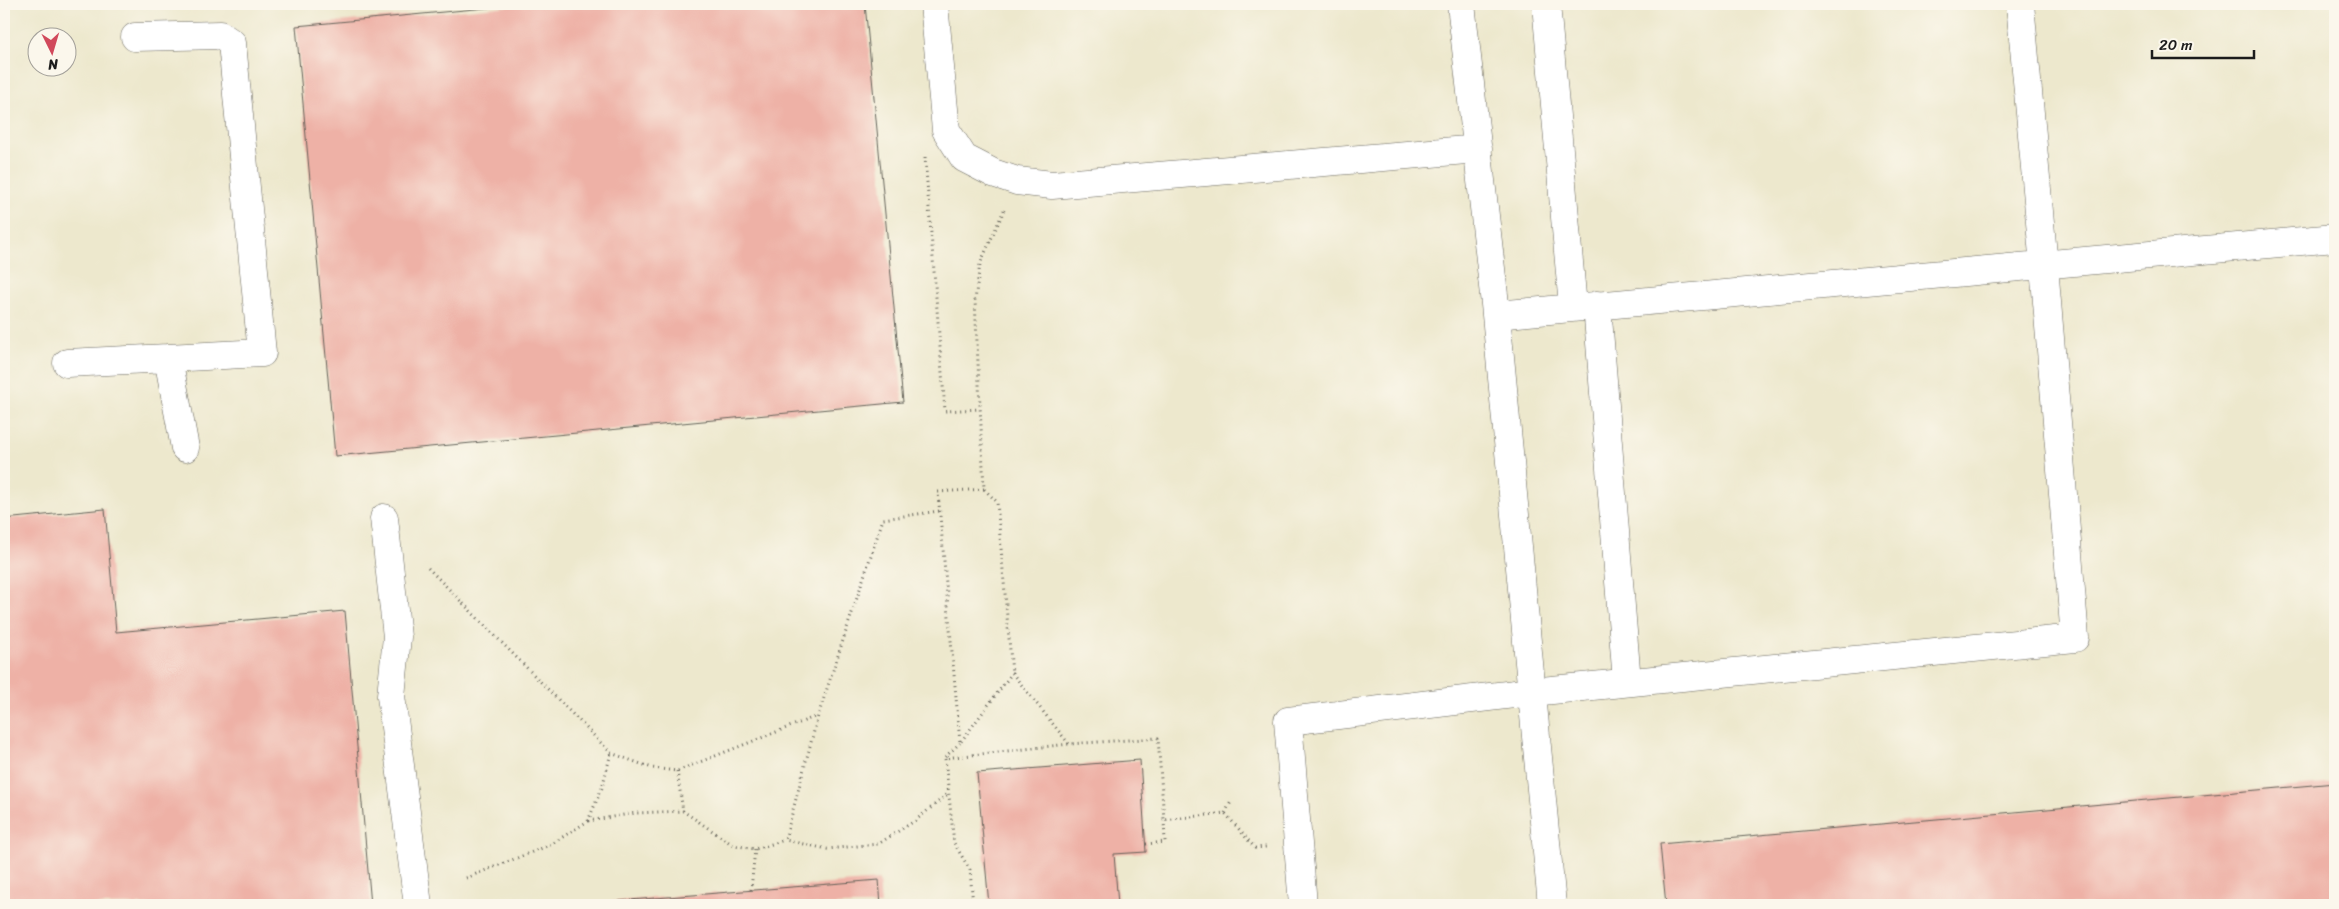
<svg xmlns="http://www.w3.org/2000/svg" width="2339" height="909" viewBox="0 0 2339 909" font-family="Sriracha,sans-serif">
  <rect width="100%" height="100%" fill="#fbf7ec"/>
  <filter id="ink" filterUnits="userSpaceOnUse"><feTurbulence type="fractalNoise" baseFrequency=".02" numOctaves="2"/><feDisplacementMap in="SourceGraphic" scale="10" xChannelSelector="R" yChannelSelector="G"/><feConvolveMatrix kernelMatrix="1 2 1 2 8 2 1 2 1" color-interpolation-filters="sRGB"/></filter>
  <filter id="wash" filterUnits="userSpaceOnUse"><feTurbulence type="fractalNoise" baseFrequency=".0096" numOctaves="4" result="noise"/><feDisplacementMap in="SourceGraphic" scale="20" xChannelSelector="R" yChannelSelector="G"/><feGaussianBlur stdDeviation="1.12" result="paint"/><feColorMatrix in="noise" values="0 0 0 0 0 0 0 0 0 0 0 0 0 0 0 0 0 1.4 0 .05"/><feComposite in="paint" operator="in"/></filter>
  <g filter="url(#wash)">
    <rect width="100%" height="100%" fill="#ede8cd"/>
    <g id="blocks">
      <path fill="#eeb1a6" d="M528 4H865L903 402 335 456 296 26Z
        M105 509 116 632 345 611 371 905H4V519Z
        M1140 760 1146 852 1114 854 1118 905H989L977 773Z
        M2335 783V905H1666L1660 844Z
        M879 880 881 905H581V904Z"/>
    </g>
  </g>
  <g filter="url(#ink)">
    <use href="#blocks" fill-opacity="0" stroke="#65635a" stroke-width="1"/>
    <g fill="none" stroke-linecap="round" stroke-linejoin="round">
      <g stroke="#65635a" stroke-width="29">
        <path id="minor" d="M934 4 946 130 964 158 993 173 1017 181 1052 185 1478 149
          M1461 4 1495 304 1552 905
          M1546 4 1573 307
          M135 37 220 35 232 43 262 353 168 358
          M1597 305 1627 682
          M1496 315 2335 238
          M67 363 168 358 185 448
          M384 518 397 637 391 696 418 905
          M1303 905 1288 721 1532 692 2075 638 2044 266 2020 4"/>
      </g>
      <path stroke="#65635a" stroke-width="3" stroke-dasharray="1 4" stroke-linecap="butt" d="M925 157 945 411 979 409
        M1004 210 980 264 975 300 984 489 997 502 1012 673
        M984 489 938 492 960 743 1012 673 1069 744 1158 738 1164 820 1225 813 1255 848 1266 847
        M939 511 883 519 818 716 785 840 827 849 878 844 916 820 949 793
        M428 568 611 753 652 768 677 771 817 716
        M945 757 960 743
        M677 771 683 811
        M1225 813 1232 800
        M588 821 636 813 683 811 733 845 755 849 785 840
        M1146 844 1165 842 1164 820
        M466 878 550 845 588 821 602 788 611 753
        M751 890 755 849
        M973 905 970 870 954 843 945 758 1069 744"/>
      <use href="#minor" stroke="#fff" stroke-width="28"/>
    </g>
  </g>
  <rect width="2339" height="909" fill="none" stroke="#fbf7ec" stroke-width="20"/>
  <g transform="translate(52 52) rotate(175)"><circle r="24" fill="#fbf7ec" stroke="#a29f99"/>
  <path d="M0-4L9 19L0 12L-9 19Z" fill="#d1495b"/>
  <text y="-8" font-size="14" font-weight="bold" text-anchor="middle" fill="#1c1c1c">N</text>
  </g>
  <path d="M2152 50v8h102v-8" fill="none" stroke="#1c1c1c" stroke-width="2.5"/>
  <text x="2159" y="50" font-size="15" fill="#1c1c1c" stroke="#fbf7ec" stroke-width="4" paint-order="stroke">20 m</text>
</svg>
